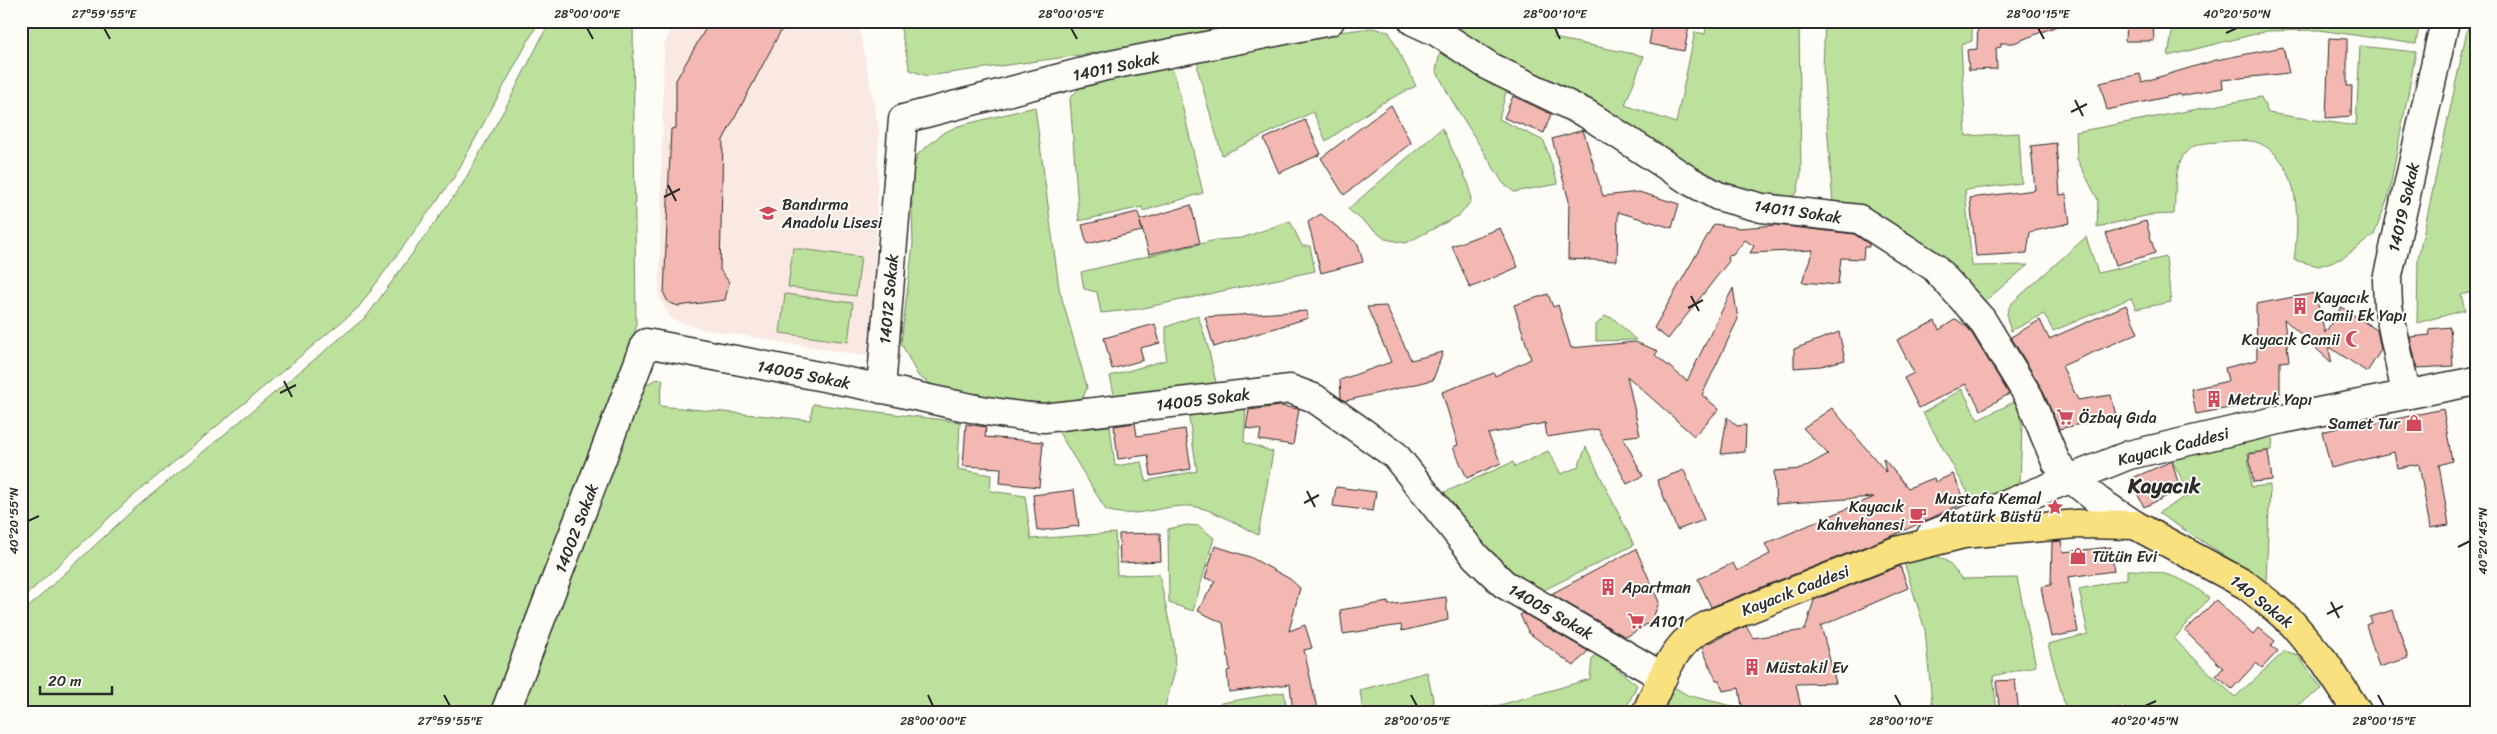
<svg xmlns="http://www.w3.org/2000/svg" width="2497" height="734" viewBox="0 0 2497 734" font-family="Sriracha,sans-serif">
  <rect width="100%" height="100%" fill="#fdfcf7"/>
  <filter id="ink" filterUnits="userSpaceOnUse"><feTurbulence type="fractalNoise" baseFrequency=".02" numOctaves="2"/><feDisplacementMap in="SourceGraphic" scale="10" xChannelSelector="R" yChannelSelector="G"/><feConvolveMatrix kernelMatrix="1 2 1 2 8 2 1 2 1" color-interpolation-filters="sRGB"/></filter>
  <g filter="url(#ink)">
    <path fill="#fae8e2" d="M673 21H858L879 130 872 357 703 329 671 319 659 297 664 47Z"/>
    <path fill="#bce19c" stroke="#748664" d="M21 21H539L455 176 358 308 126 502 21 600Z
      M550 21H633L636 328 489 713H21V614L133 510 367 316 462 185 508 103Z
      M899 21H1223L1219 31 1198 39 927 76 910 70Z
      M1431 21H1556L1554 38 1644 56 1625 105 1676 123 1695 32 1705 34 1707 21H1799L1801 173 1797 193 1786 200 1732 188Z
      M1825 21H1972V41L1961 45 1966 136 2019 133 2022 183 1965 190 1972 266 2028 265 1979 306 1833 206 1823 68Z
      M2174 21H2420L2416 44 2319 30 2267 31 2168 56Z
      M2469 21H2476V291L2461 295 2465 310 2417 323 2418 259Z
      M1372 28 1389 32 1416 86 1382 103 1326 141 1313 112 1222 155 1198 71V61L1304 36Z
      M2360 46 2416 52 2388 198 2374 235 2343 258 2319 266 2294 260C2299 223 2302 162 2259 143 2249 139 2229 141 2218 142 2203 143 2189 144 2182 158 2173 175 2176 196 2174 214L2150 215 2097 227 2098 200 2077 159 2076 132 2261 97 2268 113 2356 126Z
      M1440 53 1456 55 1507 88 1499 119 1544 141 1558 184 1514 192 1503 183 1451 99 1436 70Z
      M1169 62 1175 75 1203 193 1143 211 1142 207 1079 221 1070 98 1080 88Z
      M1035 107 1059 288 1087 387 1080 406H1008L946 393 918 376 901 343 913 244 911 176 918 154 943 133 958 126Z
      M1442 128 1469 185 1471 201 1460 215 1406 243 1385 239 1348 209Z
      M1290 221 1302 246H1310L1315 271 1139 309 1101 313 1097 292 1084 289 1081 272 1216 240 1242 238Z
      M2086 237 2098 273 2166 257 2171 302 2136 309 2131 298 2053 331 2044 314 2011 331C2007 320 2004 314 2012 303Z
      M793 248 861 257 856 296 788 287Z
      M785 294 853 303 848 342 780 333Z
      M1198 315 1208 347 1218 391 1116 403 1110 376 1166 360V327Z
      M1605 316 1613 318 1636 340 1596 341V325Z
      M663 379 659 406 810 420 813 404 960 422 958 469 991 475 990 491 1025 496 1031 539 1115 533 1117 575 1159 574 1174 645 1175 671 1163 713H517L646 385 654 380Z
      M1962 389 1978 420 2016 401 2022 425 2020 485 1975 505 1923 413Z
      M1246 405 1244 442 1273 452 1258 535C1238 525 1206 504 1183 506 1157 507 1132 519 1106 510L1058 431 1110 426 1115 466 1142 462 1146 481 1197 471 1188 412Z
      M2273 431 2272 450 2248 453 2251 487 2270 485 2266 582 2158 513 2190 494 2171 459 2214 442Z
      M1586 447 1634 545 1536 594 1503 574 1436 496 1513 462 1515 467 1548 451 1561 474 1578 467Z
      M1187 525 1199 526 1214 538 1193 611 1169 603 1168 529Z
      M1930 552 1948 562 1962 579 2017 578 2036 666 1993 676 1997 713H1933L1925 630 1903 559Z
      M2127 570C2159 570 2184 576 2209 598L2174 639 2235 697 2285 651 2298 655 2322 689 2285 713H2126L2124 706 2095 713H2067L2048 644 2088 634 2079 589 2127 579Z
      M1597 653 1637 685 1624 713H1447L1500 705 1590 679 1592 659Z
      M1427 672 1436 713H1363L1360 690Z
      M1671 685 1687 695 1732 706 1733 713H1656Z
      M1284 692 1287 713H1217L1221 703Z"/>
    <path fill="#f3b8b1" stroke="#2b2b2b" d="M710 21H786L723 140 720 270 729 282 725 300 678 306 668 302 664 294 671 129 676 128V80Z
      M1653 21 1689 27 1684 51 1649 44Z
      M1978 21H2066L2067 22 2014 43H2001V47L1996 48 1997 69 1969 70 1967 50 1977 49Z
      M2126 21H2153L2154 41H2125Z
      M2329 38 2347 39V86H2352L2351 116 2326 118Z
      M2283 47 2289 73 2222 80 2223 88 2180 96V94L2107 110 2100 83 2140 74 2142 82 2216 60Z
      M1513 96 1551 114 1544 133 1504 118Z
      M1391 105 1411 143 1344 195 1321 158Z
      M1305 120 1321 154 1279 173 1264 139Z
      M1583 130 1603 196 1639 192 1679 204 1672 228 1618 212 1617 261 1568 259 1569 201 1552 139Z
      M2056 143 2060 195 2066 194 2070 223 2030 232 2027 253 1976 256 1970 198 2035 190 2031 146Z
      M1191 205 1200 243 1149 254 1140 222 1142 231 1087 244 1082 225 1138 212 1140 220Z
      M1321 214 1358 244 1363 262 1321 273 1308 222Z
      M2146 221 2155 253 2116 265 2106 233Z
      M1714 224 1740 228 1776 225 1854 234 1869 244V247H1864L1863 259 1841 258 1838 285 1802 282 1813 250 1750 253 1754 246 1745 240 1733 255 1728 256 1729 261 1668 339 1654 328Z
      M1500 228 1518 267 1470 288 1452 246Z
      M1733 288 1738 319 1702 395 1719 409 1694 436 1627 376 1640 435 1623 437 1643 476 1627 484 1598 429 1547 437 1545 423 1488 434 1501 463 1467 478 1453 447 1458 445 1442 392 1494 373 1495 376 1531 359 1514 305 1548 294 1553 307 1558 305 1571 348 1635 342 1658 351 1655 355 1687 381Z
      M2315 293 2325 333 2341 307 2377 330 2381 350 2367 372 2328 346 2332 363 2284 319 2289 361 2280 362V399L2196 414 2191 389 2228 381 2225 368 2257 360 2256 304Z
      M2126 305 2138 333 2062 366 2078 400 2111 395 2116 416 2059 429 2042 389 2011 337 2040 320 2049 339Z
      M1386 306 1411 360 1443 352 1433 380 1345 401 1341 398 1340 380 1391 362 1367 307Z
      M1307 311 1308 318 1214 347 1205 317Z
      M1956 319 1969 329 2009 394 1981 410 1966 384 1919 408 1904 378 1914 373 1897 340 1935 321 1939 330Z
      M1155 324 1160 343 1140 348 1143 360 1112 369 1104 338Z
      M2450 327 2453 366 2417 368 2410 337 2430 335 2429 329Z
      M1839 332 1845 360 1821 366 1794 368V349Z
      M1280 406 1299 409 1293 445 1259 440 1261 430 1246 428 1249 410Z
      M1832 408 1886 472 1883 458 1908 488 1934 478 1935 482 1953 474 1966 502 1892 536 1711 607 1698 579 1733 563 1737 571 1770 554 1765 544 1874 497 1776 504 1774 471 1801 469 1828 454 1803 428Z
      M2443 409 2452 461 2439 465 2449 525 2430 528 2419 464 2397 468 2394 452 2331 468 2322 432 2357 423 2358 427Z
      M1727 417 1737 426 1746 425 1745 452 1721 454Z
      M1135 423 1137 436 1185 429 1191 469 1151 476 1148 455 1118 459 1114 426Z
      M966 424 986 427 985 437 1043 442 1039 487 1000 483 1001 468 963 466Z
      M2268 451 2272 480 2253 482 2249 454Z
      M2172 461 2180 490 2144 507 2130 479Z
      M1684 470 1704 520 1677 530 1657 480Z
      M1336 487 1376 492 1373 511 1333 506Z
      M1074 490 1079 526 1037 531 1033 495Z
      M1160 533 1161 561 1120 563 1119 534Z
      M2061 541 2063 552 2111 547 2114 571 2068 577 2078 632 2051 637 2041 587 2051 585 2052 542Z
      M1215 546 1250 557 1290 579 1300 588 1289 631 1305 625 1312 648 1304 650 1318 713H1293L1290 684 1229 692 1227 671 1230 670 1223 623 1198 611 1215 581 1205 578Z
      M1636 549 1659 602 1652 621 1628 636H1624L1551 594Z
      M1900 566 1908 588 1821 626 1836 683 1796 684 1802 713H1743L1739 688 1723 691 1719 680H1716L1702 648 1706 644 1746 626 1753 638 1805 630 1814 600Z
      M1446 597 1448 620 1402 631 1401 625 1343 634 1340 610 1388 602V605Z
      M2216 600 2253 635 2259 628 2275 641 2271 646 2278 651 2262 668 2256 663 2232 689 2216 676 2223 668 2185 631Z
      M2393 610 2408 658 2379 667 2366 625 2372 623 2370 617Z
      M1523 613 1588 651 1574 666 1529 633 1520 615Z
      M2015 680 2019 713H2000L1996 681Z"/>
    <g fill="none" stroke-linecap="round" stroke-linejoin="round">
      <g stroke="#2b2b2b" stroke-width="31">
        <path id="minor" d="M1413 21 1437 32 1492 68 1587 114 1690 181 1718 196 1762 208 1859 219 1934 267 1982 320 2029 397 2056 462 2070 478 2100 502 2135 525
          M881 389 903 119 1106 66 1330 21
          M2406 394 2388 306 2387 280 2445 21
          M1931 535 2129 455 2283 419 2476 381
          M505 713 646 343C724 358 801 372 879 388 936 400 985 414 1044 418L1290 389 1314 398 1395 455 1476 557 1504 584 1663 677"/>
      </g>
      <g stroke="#2b2b2b" stroke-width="31">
        <path id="major" d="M1646 713C1664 676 1672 642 1710 624L1896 551 1964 534 2077 524 2135 525 2246 585 2276 609 2292 623 2325 662 2358 713"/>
      </g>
      <use href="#minor" stroke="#fdfcf7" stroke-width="28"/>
      <use href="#major" stroke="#fae180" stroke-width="28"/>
    </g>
  </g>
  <path fill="none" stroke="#2b2b2b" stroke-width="2" d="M104 28 110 39M587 28 593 39M1071 28 1077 39M1555 28 1560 39M2038 28 2044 39M2226 33 2237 28M2075 100 2083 116M2071 112 2087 104M668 185 676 201M664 197 680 189M1691 296 1699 311M1688 308 1703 300M284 381 292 397M280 393 296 385M1307 491 1315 507M1304 503 1319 495M28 521 39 516M2458 547 2470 541M2331 602 2339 618M2327 614 2343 606M444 695 450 706M928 695 933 706M1411 695 1417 706M1895 695 1901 706M2378 695 2384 706M2145 706 2156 701"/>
  <defs>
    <g id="school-bare" transform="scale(1.35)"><path d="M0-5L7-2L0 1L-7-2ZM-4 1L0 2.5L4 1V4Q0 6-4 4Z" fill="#d1495b" stroke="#fdfcf7" stroke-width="2.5" paint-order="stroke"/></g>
    <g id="building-bare" transform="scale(1.35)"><path d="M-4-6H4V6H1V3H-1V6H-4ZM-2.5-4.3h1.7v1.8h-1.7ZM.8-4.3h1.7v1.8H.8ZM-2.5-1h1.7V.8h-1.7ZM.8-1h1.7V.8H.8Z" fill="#d1495b" stroke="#fdfcf7" stroke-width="2.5" paint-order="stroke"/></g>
    <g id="mosque-bare" transform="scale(1.35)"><path d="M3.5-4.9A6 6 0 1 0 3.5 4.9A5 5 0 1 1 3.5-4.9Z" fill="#d1495b" stroke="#fdfcf7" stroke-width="2.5" paint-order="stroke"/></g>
    <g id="supermarket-bare" transform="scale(1.35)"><path d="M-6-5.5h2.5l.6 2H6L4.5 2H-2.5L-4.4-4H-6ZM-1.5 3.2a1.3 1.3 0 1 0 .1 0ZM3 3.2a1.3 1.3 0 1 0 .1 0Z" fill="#d1495b" stroke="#fdfcf7" stroke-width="2.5" paint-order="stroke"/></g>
    <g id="shop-bare" transform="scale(1.35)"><path d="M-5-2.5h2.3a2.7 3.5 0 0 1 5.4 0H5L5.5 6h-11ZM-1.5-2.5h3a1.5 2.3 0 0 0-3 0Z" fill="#d1495b" stroke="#fdfcf7" stroke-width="2.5" paint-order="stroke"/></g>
    <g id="sight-bare" transform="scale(1.35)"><path d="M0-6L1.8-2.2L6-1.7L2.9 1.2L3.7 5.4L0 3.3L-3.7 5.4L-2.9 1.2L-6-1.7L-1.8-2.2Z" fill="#d1495b" stroke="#fdfcf7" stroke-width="2.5" paint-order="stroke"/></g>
    <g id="cafe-bare" transform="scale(1.35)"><path d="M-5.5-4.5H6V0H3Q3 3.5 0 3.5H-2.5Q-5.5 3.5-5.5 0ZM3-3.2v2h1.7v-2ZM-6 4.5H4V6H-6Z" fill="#d1495b" stroke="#fdfcf7" stroke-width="2.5" paint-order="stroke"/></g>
  </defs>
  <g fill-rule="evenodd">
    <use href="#school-bare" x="768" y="213"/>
    <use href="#building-bare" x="2300" y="306"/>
    <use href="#mosque-bare" x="2354" y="339"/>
    <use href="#building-bare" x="2214" y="399"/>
    <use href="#supermarket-bare" x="2065" y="417"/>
    <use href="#shop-bare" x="2414" y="423"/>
    <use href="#sight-bare" x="2055" y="507"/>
    <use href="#cafe-bare" x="1918" y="515"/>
    <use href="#shop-bare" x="2078" y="556"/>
    <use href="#building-bare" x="1608" y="587"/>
    <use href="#supermarket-bare" x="1636" y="621"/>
    <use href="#building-bare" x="1752" y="667"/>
  </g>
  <g text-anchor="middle" stroke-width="4" stroke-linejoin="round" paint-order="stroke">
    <g font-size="16" fill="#2b2b2b" stroke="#fdfcf7">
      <text transform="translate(1116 66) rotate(-12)" y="6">14011 Sokak</text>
      <text transform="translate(2403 207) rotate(-77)" y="6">14019 Sokak</text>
      <text transform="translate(1798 211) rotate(8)" y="6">14011 Sokak</text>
      <text transform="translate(888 299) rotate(-85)" y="6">14012 Sokak</text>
      <text transform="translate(804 374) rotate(11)" y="6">14005 Sokak</text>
      <text transform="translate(1203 399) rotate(-7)" y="6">14005 Sokak</text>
      <text transform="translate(2173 446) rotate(-14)" y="6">Kayacık Caddesi</text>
      <text transform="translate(576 528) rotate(-69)" y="6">14002 Sokak</text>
      <text transform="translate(1795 590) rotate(-21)" y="6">Kayacık Caddesi</text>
      <text transform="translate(2262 601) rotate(38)" y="6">140 Sokak</text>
      <text transform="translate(1551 611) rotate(30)" y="6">14005 Sokak</text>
    </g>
    <g font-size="16" fill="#2b2b2b" stroke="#fdfcf7" text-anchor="start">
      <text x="782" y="210">Bandırma<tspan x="782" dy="18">Anadolu Lisesi</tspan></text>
      <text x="2314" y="303">Kayacık<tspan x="2314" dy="18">Camii Ek Yapı</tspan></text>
      <text x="2340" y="345" text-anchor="end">Kayacık Camii</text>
      <text x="2228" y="405">Metruk Yapı</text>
      <text x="2079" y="423">Özbay Gıda</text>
      <text x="2400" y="429" text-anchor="end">Samet Tur</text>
      <text x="2041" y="504" text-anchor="end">Mustafa Kemal<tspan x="2041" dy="18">Atatürk Büstü</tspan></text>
      <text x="1904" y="512" text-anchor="end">Kayacık<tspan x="1904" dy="18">Kahvehanesi</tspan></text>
      <text x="2092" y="562">Tütün Evi</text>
      <text x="1622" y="593">Apartman</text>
      <text x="1650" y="627">A101</text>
      <text x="1766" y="673">Müstakil Ev</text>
    </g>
    <g font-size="21" font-weight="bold" fill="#2b2b2b" stroke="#fdfcf7">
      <text x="2164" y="493">Kayacık</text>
    </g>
  </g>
  <rect width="2497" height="734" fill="none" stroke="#fdfcf7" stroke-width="55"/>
  <path d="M40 686v8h72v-8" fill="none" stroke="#2b2b2b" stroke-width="2.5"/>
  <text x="48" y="686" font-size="15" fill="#2b2b2b" stroke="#fdfcf7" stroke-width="4" paint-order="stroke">20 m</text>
  <rect x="28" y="28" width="2442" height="678" fill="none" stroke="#2b2b2b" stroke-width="2"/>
  <g font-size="12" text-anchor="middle" fill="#2b2b2b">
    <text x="104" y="18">27°59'55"E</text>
    <text x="587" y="18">28°00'00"E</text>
    <text x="1071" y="18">28°00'05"E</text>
    <text x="1555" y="18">28°00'10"E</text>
    <text x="2038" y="18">28°00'15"E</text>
    <text x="2237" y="18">40°20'50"N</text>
    <text transform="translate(14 521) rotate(-90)" y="4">40°20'55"N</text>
    <text transform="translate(2483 541) rotate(-90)" y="4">40°20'45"N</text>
    <text x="450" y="725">27°59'55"E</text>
    <text x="933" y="725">28°00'00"E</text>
    <text x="1417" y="725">28°00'05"E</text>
    <text x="1901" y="725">28°00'10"E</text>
    <text x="2145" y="725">40°20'45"N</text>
    <text x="2384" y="725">28°00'15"E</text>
  </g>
</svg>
